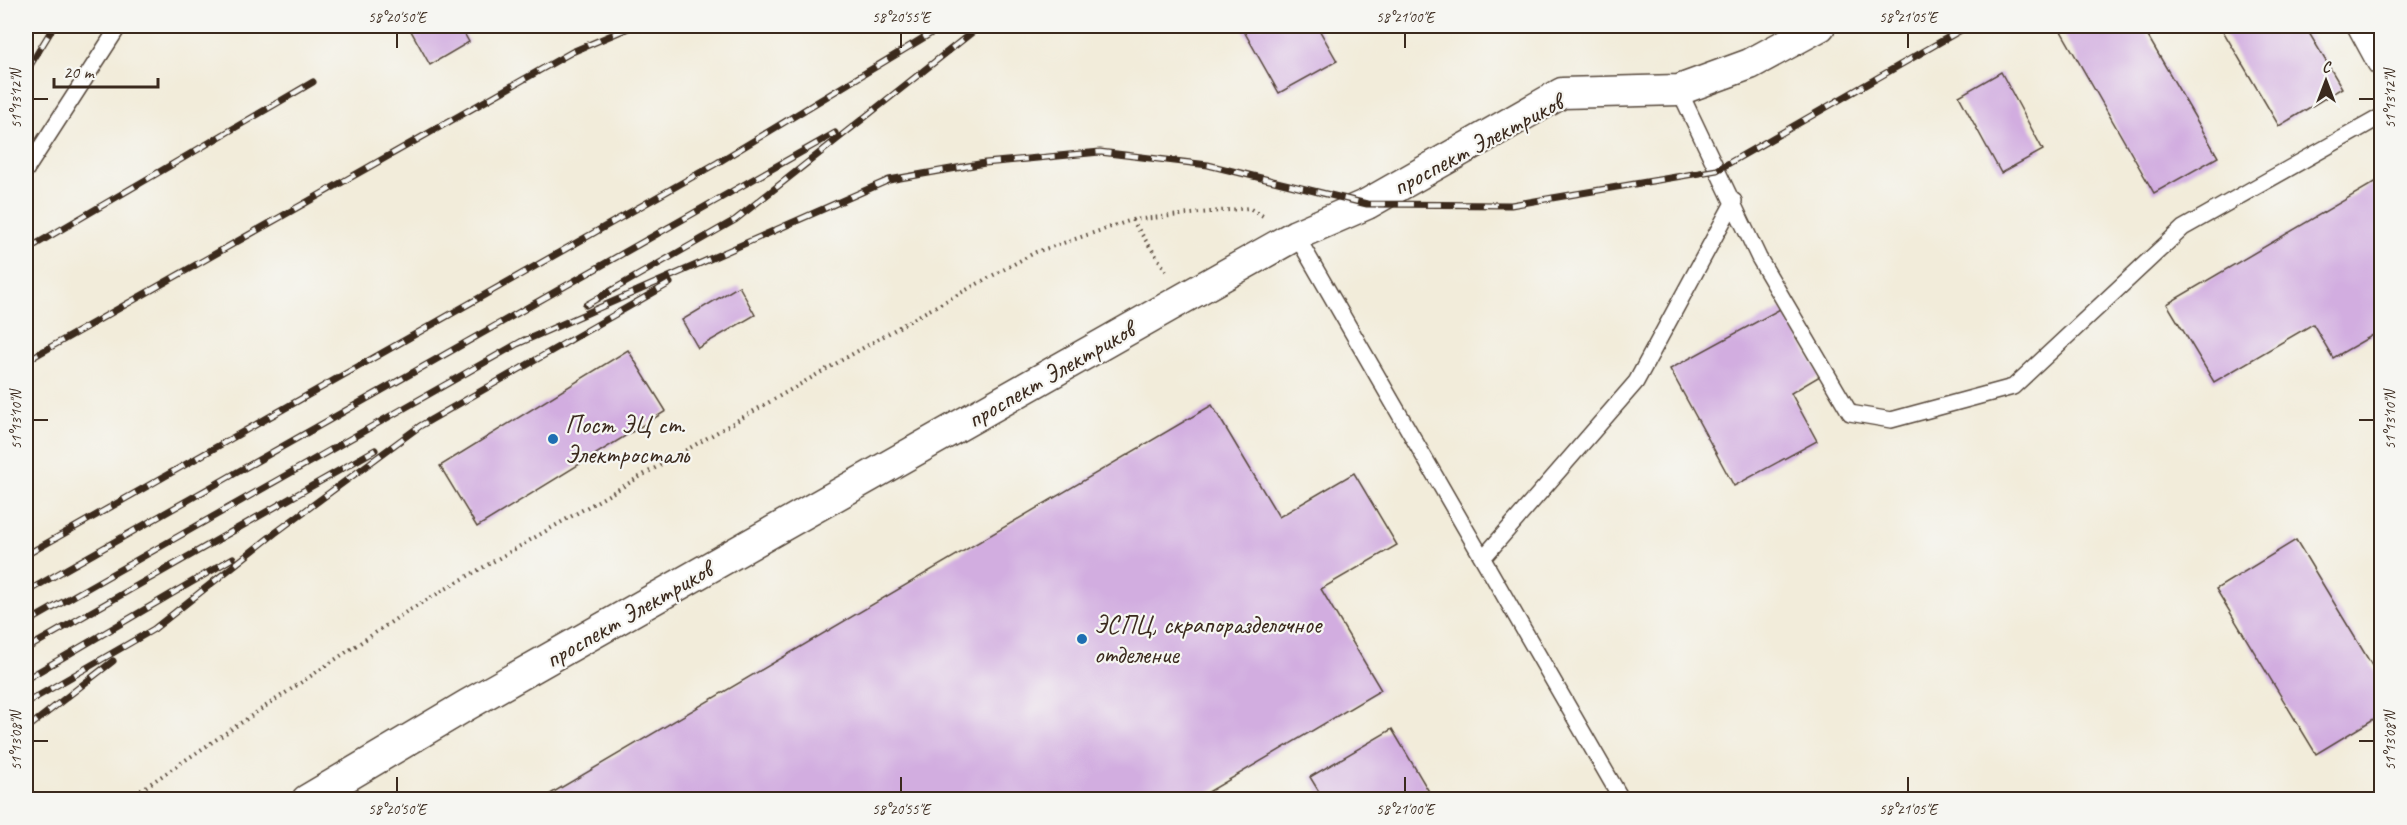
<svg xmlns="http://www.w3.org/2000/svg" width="2407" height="825" viewBox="0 0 2407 825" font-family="Caveat,sans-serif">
  <rect width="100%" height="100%" fill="#f6f6f2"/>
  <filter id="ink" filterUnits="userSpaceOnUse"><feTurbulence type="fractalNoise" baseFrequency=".0167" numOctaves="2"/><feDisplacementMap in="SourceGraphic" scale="12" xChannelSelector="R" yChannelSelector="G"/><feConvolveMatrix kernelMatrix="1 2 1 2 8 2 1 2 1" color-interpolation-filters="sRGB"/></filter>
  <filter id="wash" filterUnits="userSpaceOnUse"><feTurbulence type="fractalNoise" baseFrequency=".008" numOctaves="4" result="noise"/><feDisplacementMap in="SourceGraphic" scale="24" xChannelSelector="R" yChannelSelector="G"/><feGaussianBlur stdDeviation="1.35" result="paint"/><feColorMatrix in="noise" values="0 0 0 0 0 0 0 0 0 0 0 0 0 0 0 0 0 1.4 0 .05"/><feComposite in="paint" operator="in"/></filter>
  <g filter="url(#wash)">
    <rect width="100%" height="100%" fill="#f2ecda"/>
    <g id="blocks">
      <path fill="#d2ade0" d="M416 26H460L469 42 430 65 410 29Z
        M1241 26H1317L1337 61 1279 93Z
        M2071 26H2142L2218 157 2154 193 2061 31Z
        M2220 26H2305L2342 88 2279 126Z
        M2001 72 2043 150 2001 173 1959 96Z
        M2382 178V330L2333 358 2313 324 2214 382 2167 304Z
        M739 286 755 315 698 348 682 320Z
        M1782 308 1820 376 1791 393 1817 441 1734 486 1670 369Z
        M628 350 666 411 477 527 440 466Z
        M1212 405 1279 517 1354 473 1397 545 1321 589 1381 690 1195 800H540Z
        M2296 540 2382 682V714L2316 754 2216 589Z
        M1392 729 1434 800H1324L1310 777Z"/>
    </g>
  </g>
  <g filter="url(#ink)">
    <use href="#blocks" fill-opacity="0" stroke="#56473a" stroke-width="1.5"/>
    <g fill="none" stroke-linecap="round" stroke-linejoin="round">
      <g stroke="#56473a" stroke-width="18">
        <path id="lane" d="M1679 90 1759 258 1850 413 1891 420 2013 387 2183 228 2382 116
          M26 170 119 26
          M1296 235 1622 800
          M1483 558 1636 382 1734 201"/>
      </g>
      <g stroke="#56473a" stroke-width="33">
        <path id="street" d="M2363 26 2382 61
          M307 800 467 705 1184 298 1296 235 1367 204 1562 93 1679 90 1750 64 1820 26"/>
      </g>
      <path stroke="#56473a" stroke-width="4" stroke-dasharray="1.5 4.5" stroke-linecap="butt" d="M1132 220 1167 272
        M126 800 409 610 920 315 1036 252 1132 220 1249 208 1263 216"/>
      <use href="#lane" stroke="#fff" stroke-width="15"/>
      <use href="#street" stroke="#fff" stroke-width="30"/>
      <g stroke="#3b2a1e" stroke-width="7">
        <path id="rail" d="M26 72 54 26
          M26 250 313 82
          M586 305 735 220 980 26
          M517 344 889 180 985 163 1100 152 1208 165 1367 204 1511 205 1717 170 1968 26
          M26 361 572 52 633 26
          M26 555 717 163 943 26
          M26 592 835 133
          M26 623 524 340
          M26 649 375 450
          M26 679 233 558
          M26 703 154 629 275 533 420 426 670 283
          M26 729 113 661"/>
      </g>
      <use href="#rail" stroke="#f6f6f2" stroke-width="4.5" stroke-dasharray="14" stroke-linecap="butt"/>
    </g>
  </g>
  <path fill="none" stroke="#3b2a1e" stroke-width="2" d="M397 33V48M901 33V48M1405 33V48M1908 33V48M33 99H48M2359 99H2374M33 420H48M2359 420H2374M33 741H48M2359 741H2374M397 777V792M901 777V792M1405 777V792M1908 777V792"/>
  <g fill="#1f6fb2" stroke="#f6f6f2" stroke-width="2">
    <circle cx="553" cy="439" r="6"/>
    <circle cx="1082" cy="639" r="6"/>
  </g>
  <g text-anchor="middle" stroke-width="4.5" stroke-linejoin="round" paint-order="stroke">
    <g font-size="26" fill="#3b2a1e" stroke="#f6f6f2">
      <text transform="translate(1477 144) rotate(-28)" y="9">проспект Электриков</text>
      <text transform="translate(1050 374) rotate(-30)" y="9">проспект Электриков</text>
      <text transform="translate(628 614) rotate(-30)" y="9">проспект Электриков</text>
    </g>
    <g font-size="26" fill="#3b2a1e" stroke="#f6f6f2" text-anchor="start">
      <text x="565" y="433">Пост ЭЦ ст.<tspan x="565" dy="30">Электросталь</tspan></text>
      <text x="1094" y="633">ЭСПЦ, скрапоразделочное<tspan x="1094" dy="30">отделение</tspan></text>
    </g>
  </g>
  <rect width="2407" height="825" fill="none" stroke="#f6f6f2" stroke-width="66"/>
  <g transform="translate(2326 81)" stroke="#f6f6f2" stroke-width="4.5" paint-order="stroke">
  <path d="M0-4.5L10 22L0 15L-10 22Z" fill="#3b2a1e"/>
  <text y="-9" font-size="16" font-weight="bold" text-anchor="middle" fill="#3b2a1e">С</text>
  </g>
  <path d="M54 78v9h104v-9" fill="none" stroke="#3b2a1e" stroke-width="3"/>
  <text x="63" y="78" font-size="18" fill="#3b2a1e" stroke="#f6f6f2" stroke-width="4.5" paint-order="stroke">20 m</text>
  <rect x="33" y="33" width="2341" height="759" fill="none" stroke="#3b2a1e" stroke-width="2"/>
  <g font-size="15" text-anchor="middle" fill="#3b2a1e">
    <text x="397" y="22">58°20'50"E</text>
    <text x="901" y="22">58°20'55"E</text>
    <text x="1405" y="22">58°21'00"E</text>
    <text x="1908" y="22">58°21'05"E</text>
    <text transform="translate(16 99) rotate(-90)" y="5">51°13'12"N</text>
    <text transform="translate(2390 99) rotate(-90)" y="5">51°13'12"N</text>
    <text transform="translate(16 420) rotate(-90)" y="5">51°13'10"N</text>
    <text transform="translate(2390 420) rotate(-90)" y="5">51°13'10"N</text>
    <text transform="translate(16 741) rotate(-90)" y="5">51°13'08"N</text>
    <text transform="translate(2390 741) rotate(-90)" y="5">51°13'08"N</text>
    <text x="397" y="814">58°20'50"E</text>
    <text x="901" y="814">58°20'55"E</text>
    <text x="1405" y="814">58°21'00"E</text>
    <text x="1908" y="814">58°21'05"E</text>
  </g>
</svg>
